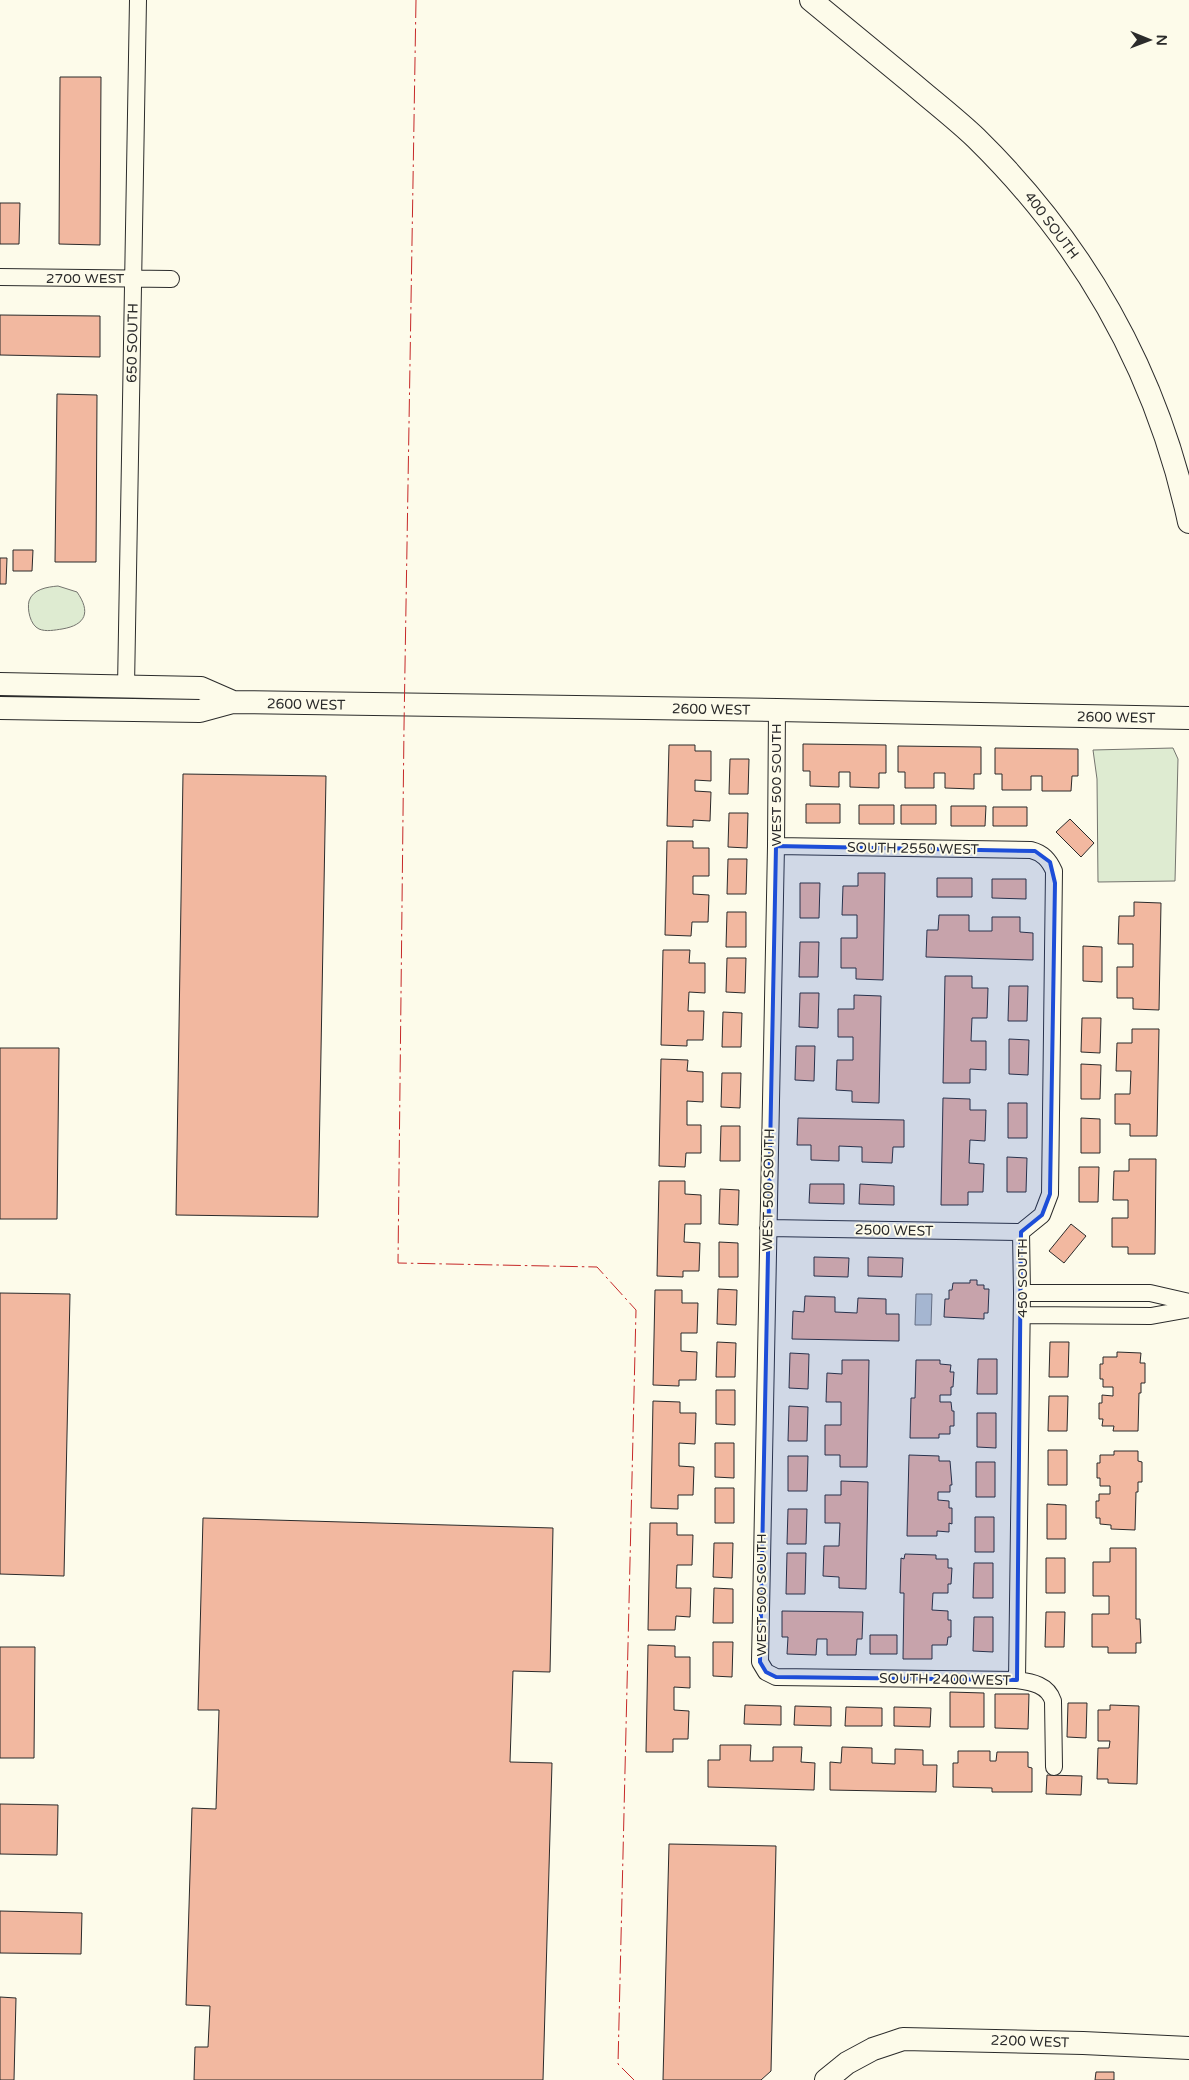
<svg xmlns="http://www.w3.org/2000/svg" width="1189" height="2080" viewBox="0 0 1189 2080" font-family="'Varela Round',sans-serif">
  <rect width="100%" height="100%" fill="#fdfbea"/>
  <path fill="#deebd1" stroke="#74746e" d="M58 586 77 592C91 612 86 625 62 629 55 630 46 632 39 629 30 625 27 609 29 601 33 589 47 587 58 586Z
    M1173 748 1178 759 1175 881 1098 882 1097 779 1093 750Z"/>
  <path fill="#c7d0d0" stroke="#74746e" d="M916 1294H932L931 1325H915Z"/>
  <path fill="#f2b8a0" stroke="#2b2b2b" d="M60 77H101L100 245 59 244Z
    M0 203H20L19 244H0Z
    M0 315 100 316V357L0 355Z
    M57 394 97 395 96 562H55Z
    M13 550H33L32 571H13Z
    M0 558H7L6 584H0Z
    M803 744 886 745V773H879V788L850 787V772H839V787L810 786V771H803Z
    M669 745H695V751H711V781L695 780V791L711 792 710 821 693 820V827L667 826Z
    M898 746 981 747V774H974V789L945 788V773H934V788H905V772H898Z
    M995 748 1078 749V776H1072L1071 791H1042V776H1031V790H1002V774H995Z
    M730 759H749L748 794H729Z
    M183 774 326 776 318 1217 176 1215Z
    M806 804H840V823H806Z
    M859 805H894V824H859Z
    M901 805H936V824H901Z
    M951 806H986L985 826H951Z
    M993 807H1027V826H993Z
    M729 813H748L747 848 728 847Z
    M1070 819 1094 843 1081 857 1056 832Z
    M667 841H693V848H709V876H693V894L709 895 708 922H692L691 936 665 935Z
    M728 859H747L746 894H727Z
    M858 873H885L883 980 856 979V968H841V938H857V915H842L843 886H858Z
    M937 878H972V897H937Z
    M992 879H1026V899L992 898Z
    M800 883H820L819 918H800Z
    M1134 902 1161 903 1159 1010 1133 1009V998H1117V967H1133V944H1118L1119 916H1134Z
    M727 912H746V947H726Z
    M939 915H969V931H992V917H1020V932L1033 933V960L926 957 927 930H938Z
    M800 942H819L818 977H799Z
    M1083 946 1102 947V982L1083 981Z
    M663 950H690L689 963H705V993L689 992 688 1011H704L703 1040H687V1046L661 1045Z
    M727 958H746L745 993 726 992Z
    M945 976H972V988H988L987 1018H972L971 1041H986V1070L970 1069V1083H943Z
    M1009 986H1028L1027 1021H1008Z
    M800 993H819L818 1028 799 1027Z
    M854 995 881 996 879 1103 852 1102V1091L836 1090 837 1060H853V1037H838V1009H854Z
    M723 1012 742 1013 741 1047H722Z
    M1082 1018H1101L1100 1053 1081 1052Z
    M1132 1029H1159L1157 1136H1130V1124H1115V1094H1130L1131 1071H1116L1117 1043H1132Z
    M1009 1039 1029 1040 1028 1075 1009 1074Z
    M796 1046H815L814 1081 795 1080Z
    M0 1048H59L57 1219H0Z
    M661 1059 688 1060 687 1071 703 1072V1102L687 1101V1125H701V1153H686L685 1167 659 1166Z
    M1081 1064 1101 1065 1100 1099H1081Z
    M722 1073H741L740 1108 721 1107Z
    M943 1098 970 1099V1110H986L985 1141 970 1140 969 1163 984 1164 983 1192H968V1205H941Z
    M1008 1103H1027V1138H1008Z
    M798 1118 904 1120V1147H893L892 1163 862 1162V1147L839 1146V1161L811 1160V1145H797Z
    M1081 1118 1100 1119V1153H1081Z
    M721 1126H740V1161H720Z
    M1007 1157 1027 1158 1026 1192H1007Z
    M1129 1159H1156L1155 1254H1128V1247H1112V1218H1128V1200H1113L1114 1171H1129Z
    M1079 1167H1099L1098 1202H1079Z
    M659 1181H685V1194L701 1195V1224H685L684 1242 700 1243 699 1271H683V1277L657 1276Z
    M810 1184H844V1204L809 1203Z
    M860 1184 894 1186V1205L859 1204Z
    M720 1189 739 1190 738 1225 719 1224Z
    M1071 1224 1086 1236 1064 1263 1049 1251Z
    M719 1242 738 1243V1277H719Z
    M814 1257 849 1258 848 1277 814 1276Z
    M868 1257 903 1258 902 1277 868 1276Z
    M970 1280H977V1285H984V1289H989L988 1313H984V1319L944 1317 945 1299H949V1290H952L953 1283H970Z
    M718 1289 737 1290 736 1325 717 1324Z
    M655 1290H682V1303H698L697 1333H681V1351L697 1352 696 1380H679V1386L653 1385Z
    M0 1293 70 1294 64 1576 0 1574Z
    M805 1296 835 1297V1312L857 1313 858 1298 886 1299V1314H899V1341L792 1339 793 1311 804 1312Z
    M717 1342 736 1343 735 1377H716Z
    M1050 1342H1069L1068 1377H1049Z
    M1117 1352 1141 1353 1140 1363H1145V1383H1141V1393H1139L1138 1431H1113L1114 1426H1102L1103 1419H1099V1403H1102V1395L1113 1396V1387H1103V1379H1100V1364H1103V1357H1117Z
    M790 1353 809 1354 808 1389 789 1388Z
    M978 1359H997V1394H977Z
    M842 1360H869L867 1467H840V1455H825V1425H841V1402H826L827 1373 842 1374Z
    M916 1360H940V1364L951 1365 950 1372H954L953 1387H951V1395H940V1402H951L952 1411H954V1426H950V1434H939V1438H910L911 1398H915Z
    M716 1390H735V1425L716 1424Z
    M1049 1396H1068L1067 1431H1048Z
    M653 1401 680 1402V1413H696L695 1444 679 1443V1466L694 1467 693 1495H678V1509L651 1508Z
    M789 1406 808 1407 807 1441H788Z
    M977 1413H996V1448L977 1447Z
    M715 1443H734V1478L715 1477Z
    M1048 1450H1067V1485H1048Z
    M1114 1451H1138V1461L1142 1462V1482H1138V1492H1136L1135 1530 1111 1529V1525L1100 1524V1518H1096V1501H1099V1494H1110V1486H1100V1478H1097V1463H1100V1455H1114Z
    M909 1455 939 1456V1461H950L952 1485H950V1492H938V1500L949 1501V1508H952V1524L949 1523V1532L937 1531V1536H907Z
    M788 1456H808L807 1491H788Z
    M976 1462H995V1497H976Z
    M841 1481 868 1482 866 1589 839 1588V1577L823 1576 824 1546H839L840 1523H825V1495H841Z
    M715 1488H734V1523H715Z
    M1047 1504 1066 1505V1539H1047Z
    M788 1509H807L806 1544H787Z
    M975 1517H994V1552H975Z
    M203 1518 553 1528 550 1672 513 1671 510 1762 552 1763 543 2080H194L195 2047H208L210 2006 186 2005 192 1808 216 1809 219 1710H198Z
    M650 1523H677V1535H693L692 1565H677L676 1588H691L690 1617 676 1616 675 1630H648Z
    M714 1543H733L732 1578 713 1577Z
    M1110 1548H1136V1619H1140L1141 1643H1136V1653H1108V1647H1092V1614H1109V1596H1093V1562H1110Z
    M787 1553H806L805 1594H786Z
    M905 1554 936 1555V1559H948V1568H952L951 1584H948V1593H933L932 1610 948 1611V1620H951V1637H948L947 1645H932V1659H903L904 1593H900L901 1558 904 1559Z
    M1046 1558H1065V1593H1046Z
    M974 1563H993V1598H973Z
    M714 1588 733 1589V1623H713Z
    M782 1611 863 1612 862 1639H857L856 1655H827V1639H817L816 1655 787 1654 788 1637H782Z
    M1046 1612H1065L1064 1647H1045Z
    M974 1617H993V1652L973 1651Z
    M870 1635H897V1654H870Z
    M713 1642H733L732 1677 713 1676Z
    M648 1645 675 1646V1657H690V1688L674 1687V1710L689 1711 688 1739H673V1752H646Z
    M0 1647H35L34 1758H0Z
    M950 1692 984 1693V1727H950Z
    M995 1694H1029L1028 1729 995 1728Z
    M1068 1703H1087L1086 1738 1067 1737Z
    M745 1705 781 1706V1725L744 1724Z
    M1110 1705 1139 1706 1137 1784 1108 1783V1779H1097L1098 1748H1109L1110 1741H1098V1710H1110Z
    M795 1706 831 1707V1726L794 1725Z
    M846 1707 882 1708V1726H845Z
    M894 1707 931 1708 930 1727 894 1726Z
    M720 1745H751L750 1761H773V1747H802L801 1762 815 1763 814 1790 708 1787V1760H720Z
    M842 1747 872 1748V1763L895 1764V1749L923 1750V1765H937L936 1792 830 1790V1762L841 1763Z
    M958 1751H990V1761H996L997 1752H1028V1767L1032 1768V1792H992V1788L953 1787V1763H958Z
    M1047 1775 1082 1776 1081 1795 1046 1794Z
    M0 1804 58 1805 57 1855 0 1854Z
    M669 1844 776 1846 771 2071 761 2080H663Z
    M0 1911 82 1913 81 1954 0 1953Z
    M0 1997 16 1998 14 2080H0Z
    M1096 2072H1114V2080H1095Z"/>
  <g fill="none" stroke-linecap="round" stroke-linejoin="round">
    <g stroke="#2b2b2b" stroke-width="18">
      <path id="street" d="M0 277 171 279
        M126 687 138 0
        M777 710 776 846 760 1662 766 1672 776 1677 1017 1680C1032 1682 1048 1685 1053 1701L1054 1767
        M776 846 1031 850C1043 853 1049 860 1054 871L1050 1194 1042 1215 1021 1232 1022 1293 1017 1680
        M768 1228 1021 1232
        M1022 1293H1150L1189 1302
        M1022 1315 1151 1316 1189 1309"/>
    </g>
    <g stroke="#2b2b2b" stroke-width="24">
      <path id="secondary" d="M811 0C845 28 879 56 913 84 934 102 956 119 976 138 1085 245 1157 373 1189 522
        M0 684 201 688 233 702
        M0 708 200 711 233 702 777 710 1189 718
        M826 2080 847 2063 873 2049 903 2039 1083 2043 1189 2048"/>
    </g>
    <use href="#street" stroke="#fdfbea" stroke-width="16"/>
    <use href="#secondary" stroke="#fdfbea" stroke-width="22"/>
    <path stroke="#c62828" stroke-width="1" stroke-dasharray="18 4 2.5 4" stroke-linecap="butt" d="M416 0 404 727 398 1263 597 1267 636 1310 618 2064 634 2080"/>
  </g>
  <path fill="#1d4ed8" fill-opacity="0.2" stroke="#1d4ed8" stroke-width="4" stroke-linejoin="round" d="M776 846 1035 851 1050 862 1055 883 1050 1194 1042 1215 1021 1232 1017 1680 776 1677 766 1672 760 1662Z"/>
  <g text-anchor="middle" stroke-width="4" stroke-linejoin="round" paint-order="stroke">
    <g font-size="14" fill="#2b2b2b" stroke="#fdfbea">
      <text transform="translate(1052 225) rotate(53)" y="5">400 SOUTH</text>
      <text x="85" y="283">2700 WEST</text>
      <text transform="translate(132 343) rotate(-89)" y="5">650 SOUTH</text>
      <text transform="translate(306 704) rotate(1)" y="5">2600 WEST</text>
      <text transform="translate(711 709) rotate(1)" y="5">2600 WEST</text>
      <text transform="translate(1116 717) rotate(1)" y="5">2600 WEST</text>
      <text transform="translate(776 785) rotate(-90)" y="5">WEST 500 SOUTH</text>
      <text transform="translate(913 848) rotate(1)" y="5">SOUTH 2550 WEST</text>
      <text transform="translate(768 1190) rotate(-89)" y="5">WEST 500 SOUTH</text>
      <text transform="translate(894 1230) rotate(1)" y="5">2500 WEST</text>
      <text transform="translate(1022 1278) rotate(-90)" y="5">450 SOUTH</text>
      <text transform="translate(761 1595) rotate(-90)" y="5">WEST 500 SOUTH</text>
      <text transform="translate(945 1679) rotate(1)" y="5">SOUTH 2400 WEST</text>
      <text transform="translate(1030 2041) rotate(2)" y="5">2200 WEST</text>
    </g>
  </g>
  <g transform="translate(1149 40) rotate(91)" stroke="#fdfbea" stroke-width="4" paint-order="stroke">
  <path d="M0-4L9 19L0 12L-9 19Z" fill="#2b2b2b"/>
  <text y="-8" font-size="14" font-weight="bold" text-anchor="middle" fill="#2b2b2b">N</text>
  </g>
</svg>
